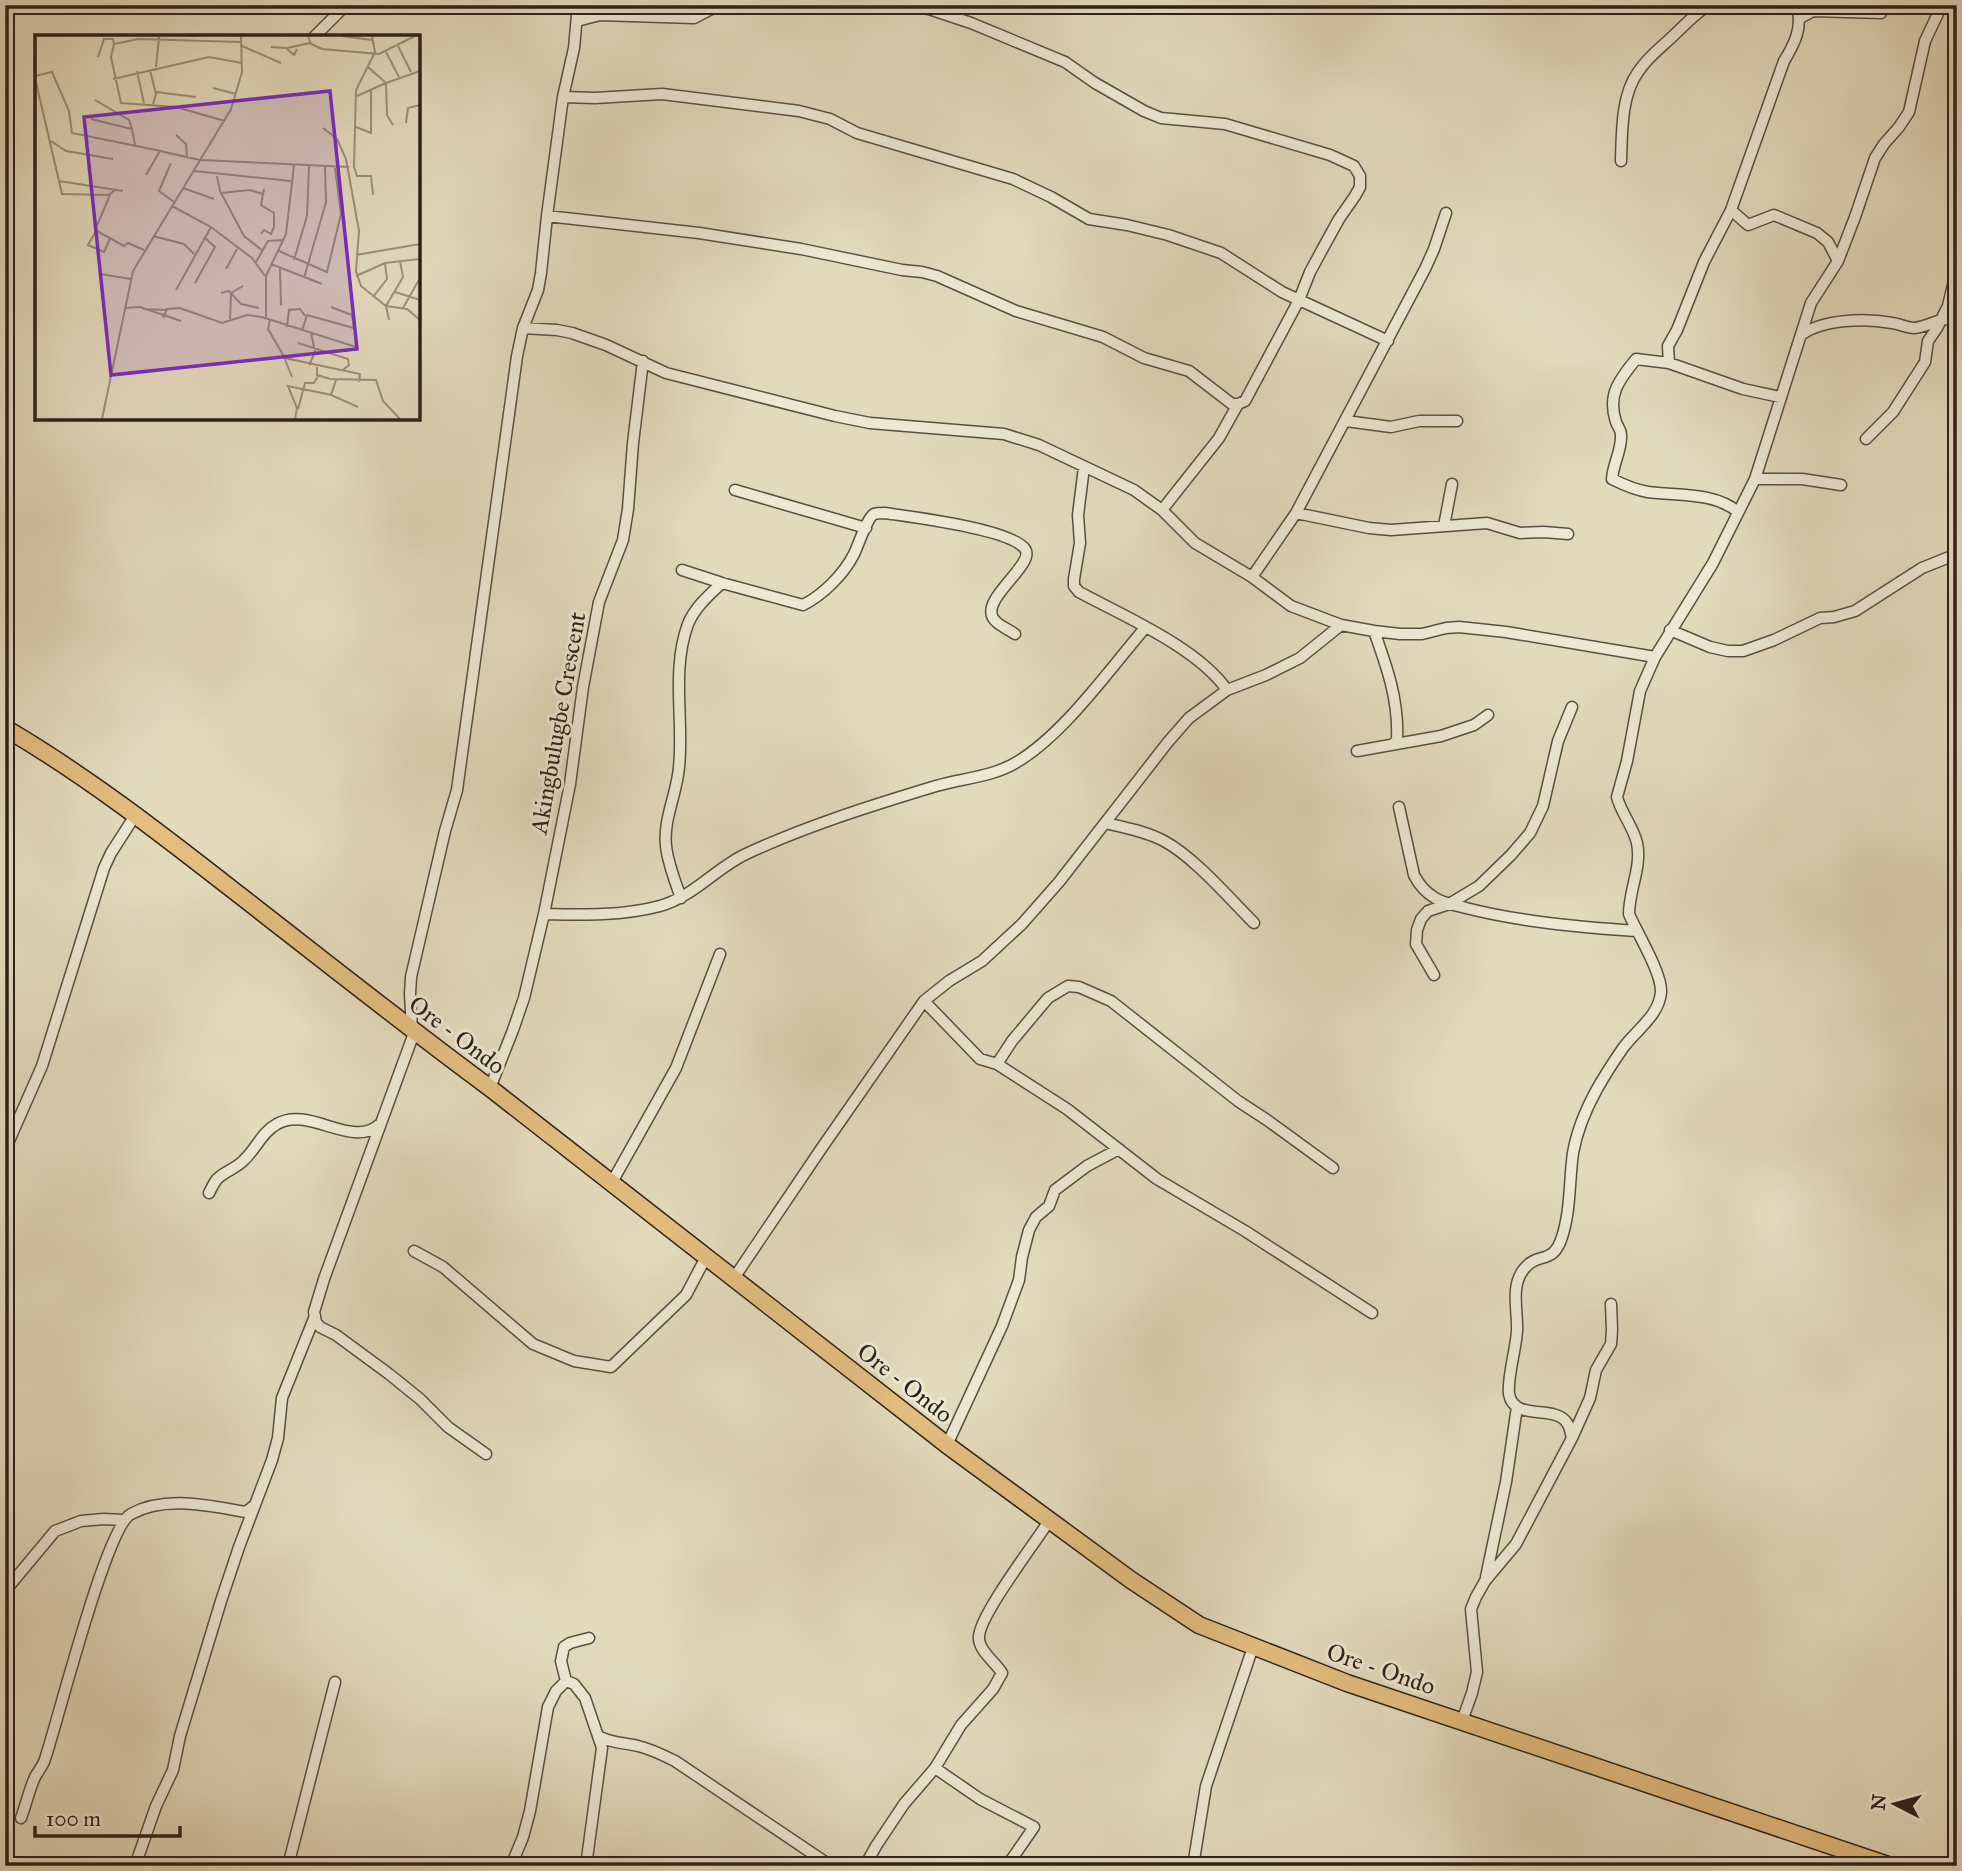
<svg xmlns="http://www.w3.org/2000/svg" width="1962" height="1871" viewBox="0 0 1962 1871" font-family="'IM FELL Great Primer',serif">
  <rect width="100%" height="100%" fill="#e3dabc"/>
  <filter id="stains"><feTurbulence type="fractalNoise" baseFrequency=".00286" numOctaves="4"/><feColorMatrix values="0 0 0 0 .2 0 0 0 0 .09 0 0 0 0 .02 0 0 0 .5 -.17"/></filter>
  <radialGradient id="worn" r=".72"><stop offset=".6" stop-color="#630" stop-opacity="0"/><stop offset="1" stop-color="#630" stop-opacity=".3"/></radialGradient>
  <g fill="none" stroke-linecap="round" stroke-linejoin="round">
    <g stroke="#5a4f42" stroke-width="13">
      <path id="street" d="M906 5 929 9 971 23 1065 62 1095 83 1144 111 1161 118 1225 124 1330 155 1354 166 1360 176V187L1355 196 1339 219 1323 248 1310 272 1299 300 1245 401 1238 404 1219 438 1162 510
        M1800 18 1813 11 1881 13
        M577 21 600 15 694 18 715 7 725 5
        M314 37 346 5
        M563 97 595 98 662 94 799 111 830 119 857 133 1013 179 1051 197 1089 219 1127 225 1168 235 1221 253 1282 292 1388 341
        M1621 161C1622 132 1621 96 1638 72 1647 58 1660 48 1672 37 1684 26 1694 14 1709 5
        M1731 210 1748 225 1774 215 1817 233 1828 242 1838 261
        M547 216 699 233 801 249 902 270 922 272 937 276 1016 311 1103 337 1144 358 1189 371 1232 404H1238
        M523 328 557 330 572 333 606 345 666 373 835 416 870 423 1004 434 1039 445 1134 490 1162 510 1195 543 1252 577 1291 606 1341 625 1374 631 1400 634H1422L1446 628 1459 627 1506 632 1655 657
        M1801 335C1823 319 1866 318 1892 323 1900 324 1907 328 1914 328 1929 327 1942 315 1957 320
        M1669 363 1636 359C1619 380 1607 395 1616 422 1618 428 1622 430 1621 437 1621 452 1613 464 1612 479 1624 485 1635 490 1648 492 1678 496 1714 492 1738 512
        M1780 397 1743 389 1669 363 1668 346 1677 330 1704 262 1731 210 1784 61C1794 45 1803 27 1797 8L1790 5
        M1346 421 1391 427 1419 421H1457
        M1866 439 1893 412 1925 362 1928 341 1937 328 1948 306 1957 268
        M1084 467 1078 515 1080 543 1074 579V586L1079 592C1124 616 1198 648 1227 690
        M1755 479H1802L1841 485
        M735 490 866 528
        M1296 513 1369 528 1391 530 1487 523 1520 533 1544 532 1568 534
        M1444 526 1452 484
        M682 570 722 583 803 605C823 595 844 574 854 554 858 546 867 518 874 514 877 513 881 513 885 513 912 517 1011 529 1025 549 1036 564 981 598 993 618 997 625 1008 629 1015 634
        M1252 577 1296 513 1425 269 1434 249 1446 213
        M1670 630 1710 647 1728 651H1743L1774 640 1820 618 1834 617 1855 611 1922 568 1957 554
        M1374 631C1387 667 1399 701 1397 740L1394 743
        M1357 751 1441 736 1474 725 1488 715
        M1399 807 1414 875C1419 885 1425 892 1435 898 1444 904 1456 905 1466 908 1521 922 1579 927 1636 931
        M1106 823C1125 828 1146 831 1164 841 1194 857 1229 898 1254 923
        M681 898C675 881 668 864 666 846 663 819 677 794 679 767 684 720 671 670 688 624 695 607 709 595 722 583
        M544 914C584 915 622 916 660 906 693 897 716 868 746 854 806 826 873 805 936 786 963 778 993 777 1017 762 1064 734 1109 670 1145 628
        M1434 975 1416 944 1417 930 1421 919 1428 911 1449 904 1479 886 1511 855 1530 833 1543 806 1558 741 1572 707
        M924 1001 980 1059 997 1064 1067 1109 1157 1179 1245 1231 1372 1313
        M412 1030 410 994 411 977 445 831 457 790 517 356 523 328 538 290 541 273 547 216 563 97 574 48 578 5
        M414 1033 324 1279 314 1312 316 1322 320 1327 336 1335 389 1374 420 1399 448 1427 486 1454
        M997 1064 1012 1041 1048 998 1068 986 1079 987 1111 1001 1238 1101 1267 1120 1333 1168
        M490 1088 513 1030 524 998 544 914 570 784 583 687 599 602 623 540 628 509 633 443 643 361
        M5 1150 42 1066 104 868 111 853 136 814
        M611 1184 676 1068 720 954
        M209 1193C211 1189 214 1183 217 1179 225 1171 237 1168 244 1160 256 1149 262 1132 277 1124 310 1105 353 1151 381 1123
        M414 1251 443 1267 533 1344 574 1361 611 1367 686 1295 706 1257
        M734 1278 821 1149 924 1001 949 981 982 961 1022 924 1059 882 1168 742 1189 718 1227 690 1266 675 1300 658 1341 625
        M1572 1438C1571 1434 1570 1427 1567 1423 1555 1404 1514 1422 1509 1394 1507 1378 1516 1349 1517 1331 1518 1311 1510 1286 1524 1269 1538 1251 1553 1266 1562 1237 1571 1209 1569 1181 1573 1153 1577 1130 1586 1109 1597 1089 1605 1075 1614 1061 1623 1048 1636 1030 1659 1016 1661 992 1662 973 1637 933 1629 914 1629 890 1642 867 1637 843 1633 826 1621 813 1617 797L1627 761 1640 691 1655 657 1713 563 1755 479 1811 303 1838 261 1855 217 1875 158 1884 144 1899 127 1909 112 1925 41 1942 5
        M947 1445 1002 1326 1019 1280 1022 1257 1029 1230 1036 1217 1049 1206 1055 1190 1087 1166 1119 1149
        M1486 1577 1506 1482 1517 1407
        M5 1591 55 1531 81 1521 104 1519 123 1520
        M566 1681 574 1684 585 1698 602 1748 586 1866
        M566 1681 561 1661 564 1647 570 1643 589 1638
        M1462 1721 1472 1693 1477 1672 1471 1609 1476 1597 1485 1581 1516 1544 1572 1438 1590 1398 1596 1370 1611 1344 1612 1330 1611 1304
        M600 1737C612 1743 625 1743 638 1746 651 1749 663 1755 675 1761L831 1866
        M935 1768 980 1799 1034 1827 1007 1866
        M21 1818C26 1805 29 1790 35 1777 38 1771 43 1766 45 1759 58 1721 106 1527 131 1514 166 1495 209 1506 246 1512L255 1505
        M135 1866 156 1806 173 1770 180 1736 221 1601 239 1547 272 1460 278 1438 282 1398 315 1316
        M288 1866 335 1682
        M511 1866 523 1837 530 1811 548 1707 556 1691 566 1681
        M865 1866 876 1846 904 1804 935 1768 961 1725 993 1689 1002 1673C995 1662 978 1650 979 1637 979 1616 1035 1543 1049 1521
        M1193 1866 1206 1786 1253 1647"/>
    </g>
    <g stroke="#2d211a" stroke-width="19">
      <path id="primary" d="M5 728C90 778 165 837 242 897 324 961 406 1026 490 1088L947 1445 1131 1580 1199 1625 1347 1683 1891 1866"/>
    </g>
    <use href="#street" stroke="#ede7d3" stroke-width="10"/>
    <use href="#primary" stroke="#e2bd7e" stroke-width="16"/>
  </g>
  <g text-anchor="middle" stroke-width="6" stroke-linejoin="round" paint-order="stroke">
    <g font-size="24" fill="#2d211a" stroke="#ede7d3">
      <text transform="translate(558 723) rotate(-80)" y="8">Akingbulugbe Crescent</text>
      <text transform="translate(457 1035) rotate(37)" y="8">Ore - Ondo</text>
      <text transform="translate(905 1383) rotate(38)" y="8">Ore - Ondo</text>
      <text transform="translate(1381 1669) rotate(19)" y="8">Ore - Ondo</text>
    </g>
  </g>
  <g transform="translate(35 35)">
    <rect width="385" height="385" fill="#e3dabc"/>
    <path fill="none" stroke="#9a907b" stroke-width="2" d="M273 1 276 9 287 14 344 19 380 1M307 1 337 5M337 1 340 17 321 55 319 132 322 141H336L338 160M207 11 246 28M363 11 376 37M236 12 251 13 259 20 262 14M252 13 275 8M351 17 364 42M63 22 69 4H78L79 9M121 32 124 2M115 35 121 59 118 69M102 36 109 68M0 41 17 37 34 76 37 98 126 116M0 43 27 159 73 160 82 154M78 44 174 22 207 28M178 53 201 59M121 57 161 62M322 61 351 48 333 32M60 65 94 85 97 94M56 84 97 94 100 110M190 86 141 72 86 68 76 22 79 9 103 4 206 7M371 88 373 73 385 70M358 90 352 80 351 48 385 36M321 92 336 98V54M288 93 302 104 311 124 324 196 321 236 326 251 351 271 372 274 385 285M141 100 151 109 152 122M16 106 31 116 78 124M166 125 314 132M136 128 124 156 139 167M159 136 256 146M111 140 125 116 165 125M182 141 185 156 209 201 228 216M24 146 88 156M148 153 179 164M186 158 215 155 228 159M75 160 60 195 89 211 93 208 109 215M137 171 176 192 217 223 230 241M61 196 53 210 69 217 75 204M226 199 229 195 236 199 239 192V178L226 170 229 154M118 201 149 209 159 219M244 216 292 237 306 179 300 133M321 220 385 209M259 225 272 181 274 131M221 227 233 206 248 205M236 229 287 249M191 234 202 214M245 234 246 270M65 239 96 244M321 241 350 228 385 224M269 243 291 167 290 132M160 248 180 212 169 202M141 255 176 192M360 257 385 265M186 258 194 256 206 269 224 273M338 262 352 244 350 228M90 273 105 272 146 286M368 273 385 243M108 274 131 275M128 283 132 274 145 273 187 288 212 280 227 282 321 312M231 283V241L251 199 259 130M195 284 196 258 208 251M235 285 233 294 250 323 325 339 324 347M354 285 351 271 368 242 365 226M252 292 254 275 265 274 270 281M267 296 272 280 319 293 317 280 296 272M263 308 313 324 314 330 308 335M249 322 257 342M274 330 280 317 276 298M282 332V340L295 344 341 345 348 366 365 384M301 345 296 360 323 372M263 374 270 348H279L283 341M67 384 98 236 196 74 207 37 206 1M260 384 262 373 253 351 297 360"/>
    <path fill="#7b2cbf" fill-opacity="0.15" stroke="#7b2cbf" stroke-width="3.5" d="M295 56 322 314 76 340 49 82Z"/>
    <rect width="385" height="385" fill="none" stroke="#2d211a" stroke-width="3.5"/>
  </g>
  <rect width="1962" height="1871" fill="none" stroke="#e3dabc" stroke-width="28"/>
  <rect x="7" y="7" width="1948" height="1857" fill="none" stroke="#2d211a" stroke-width="3.5"/>
  <rect x="14" y="14" width="1934" height="1843" fill="none" stroke="#2d211a" stroke-width="2"/>
  <g transform="translate(1895 1804) rotate(276)" stroke="#ede7d3" stroke-width="5" paint-order="stroke">
  <path d="M0-5L12 26L0 18L-12 26Z" fill="#2d211a"/>
  <text y="-10" font-size="19" font-weight="bold" text-anchor="middle" fill="#2d211a">N</text>
  </g>
  <path d="M35 1826v10h145v-10" fill="none" stroke="#2d211a" stroke-width="3.5"/>
  <text x="46" y="1826" font-size="21" fill="#2d211a" stroke="#ede7d3" stroke-width="5" paint-order="stroke">100 m</text>
  <rect width="100%" height="100%" filter="url(#stains)"/>
  <rect width="100%" height="100%" fill="url(#worn)"/>
</svg>
